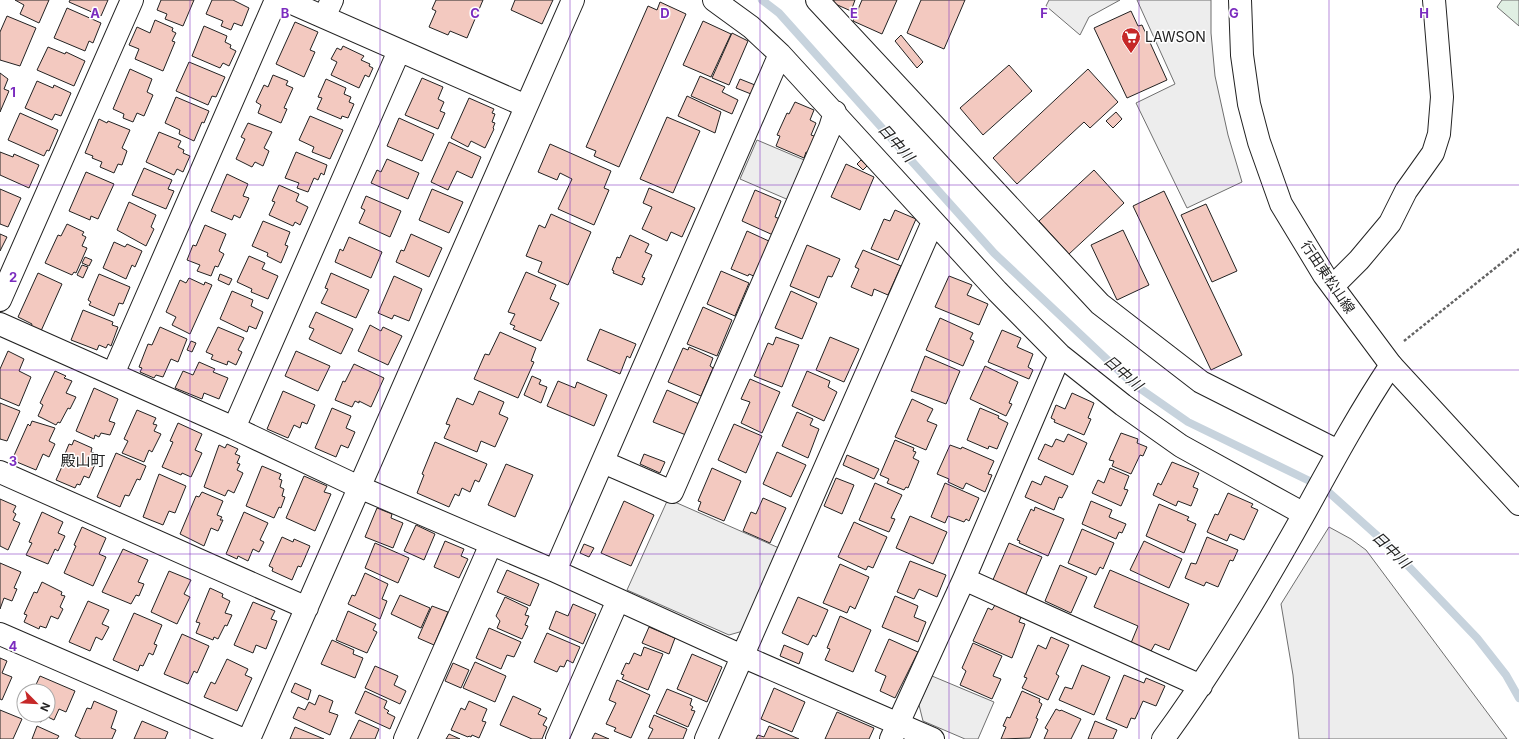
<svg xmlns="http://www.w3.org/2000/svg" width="1519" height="739" viewBox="0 0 1519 739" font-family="Inter,'Noto Sans JP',sans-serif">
  <rect width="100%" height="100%" fill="#fff"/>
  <path fill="#e0efe3" stroke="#6f6f6f" d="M1502 0H1519V26L1497 7Z"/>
  <path fill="#ededed" stroke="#6f6f6f" d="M1049 0H1120L1089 17 1080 35 1046 6Z
    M1137 0H1211V33L1215 76 1228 135 1242 182 1187 208 1136 103 1175 84Z
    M757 140 809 162 791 201 740 179Z
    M668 499 779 548 743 631 729 635 627 590Z
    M1329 527 1351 539 1366 550 1507 739H1299L1293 675 1281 604Z
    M932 676 994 702 978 739H965L923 721 919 705Z"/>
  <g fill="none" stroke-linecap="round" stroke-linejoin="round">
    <path stroke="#c7d3dd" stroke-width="8" d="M762 0 779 13 994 253 1132 383 1188 422 1324 488 1391 548 1477 638 1506 675 1519 698"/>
  </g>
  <path fill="#f3c9c0" stroke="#222" d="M15 0H49L39 23 20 14 24 5Z
    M70 0H108L101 16 69 2Z
    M161 0H194L183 26 165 19 167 14 157 10Z
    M212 0H233L249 8 242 26 234 23 231 30 221 26 223 21 206 14Z
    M436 0H483L467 38 450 31 448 35 429 27 436 11 432 9Z
    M515 0H553L542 24 511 10Z
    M834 0H855L851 11 833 3Z
    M862 0H897L882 34 853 21Z
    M921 0H965L944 49 907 33Z
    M660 2 686 14 619 167 594 156 596 151 586 147 648 6 657 10Z
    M67 8 101 23 93 43 89 41 85 51 54 38Z
    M1131 11 1138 26 1142 25 1167 80 1127 98 1094 28Z
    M7 16 36 28 20 66 0 60V32Z
    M155 20 173 28 172 31 176 33 172 41 175 42 163 71 135 59 139 49 129 45 137 27 150 33Z
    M703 21 731 34 711 77 683 65Z
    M295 22 318 32 310 50 315 52 304 77 276 64Z
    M204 26 227 36 225 42 231 45 230 48 236 51 229 66 223 63 220 68 192 56Z
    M732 33 748 41 729 85 712 78Z
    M901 35 923 62 917 68 895 41Z
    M343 46 364 56 361 60 370 64 369 66 373 68 369 77 365 75 359 88 331 75 337 62 331 59 337 48 341 50Z
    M48 47 65 54 66 52 85 61 74 86 37 70Z
    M189 62 225 77 216 97 212 96 208 105 176 91Z
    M1009 65 1032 91 983 135 960 108Z
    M130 69 152 79 147 92 153 95 144 116 137 113 133 122 123 118 124 114 113 109Z
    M1088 69 1118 102 1090 128 1084 122 1017 184 993 158Z
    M0 73 8 79 4 89 9 91 0 112Z
    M273 75 288 81 286 85 293 88 284 108 287 109 281 123 258 113 261 105 256 102 264 85 268 87Z
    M700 76 725 87 722 92 738 100 732 114 691 96Z
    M422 78 443 87 438 99 444 102 440 111 445 113 438 129 405 115Z
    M326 79 346 88 344 94 351 97 349 102 354 104 348 118 342 116 341 119 317 109 322 98 318 97Z
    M740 79 755 85 751 94 736 88Z
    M37 81 53 88 54 85 71 93 61 116 55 114 52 120 25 108Z
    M687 96 721 112 715 133 678 116Z
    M176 97 209 111 204 123 202 122 194 141 179 134 180 130 165 123Z
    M469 98 494 109 492 113 495 114 492 122 495 123 493 128 494 129 485 148 471 141 468 147 451 138Z
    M795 102 814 110 810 120 816 123 811 135 817 137 810 153 806 152 804 158 776 146 780 136 777 135 787 113 789 114Z
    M1116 112 1122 119 1113 128 1106 121Z
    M20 113 58 130 49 151 47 150 44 156 8 140Z
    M310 116 343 130 330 159 312 152 314 147 299 140Z
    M667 117 700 131 673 193 640 179Z
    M399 118 434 134 422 161 387 146Z
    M99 119 107 123 108 121 130 130 122 148 127 151 122 165 118 164 114 173 100 167 102 162 92 158 93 156 85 153Z
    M248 123 272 132 264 148 269 151 263 166 255 162 252 167 236 159 245 139 241 137Z
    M159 132 181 141 178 147 184 150 183 153 190 156 183 172 177 169 174 175 146 162Z
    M449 142 481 157 472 178 457 171 448 190 431 182Z
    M550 144 611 171 604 188 609 190 594 225 558 209 572 179 560 173 557 180 538 172Z
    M0 152 13 157 14 154 39 165 29 188 0 175Z
    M296 152 327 165 324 175 321 173 318 180 314 178 308 192 297 188 299 183 285 178Z
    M387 159 419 173 408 199 371 183 377 170 381 172Z
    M861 160 867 166 863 170 857 164Z
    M846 164 874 177 860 210 831 197Z
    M144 168 172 180 168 189 174 191 166 209 132 195Z
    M1094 170 1124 203 1069 254 1039 221Z
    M86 172 114 184 98 219 91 216 90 220 69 211Z
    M227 174 248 184 243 196 249 198 240 218 234 215 232 220 211 211Z
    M279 185 299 194 296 201 308 207 300 225 295 222 293 226 269 215 275 202 272 201Z
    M649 188 695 208 682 237 671 232 667 241 642 229 652 207 643 203Z
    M0 189 21 198 8 227 0 224Z
    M432 189 463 202 449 233 419 220Z
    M755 190 781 201 775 217 780 219 773 235 742 221Z
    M1164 191 1242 355 1211 370 1133 206Z
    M366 196 401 211 390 237 359 223 365 210 361 208Z
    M129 202 156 215 151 227 154 229 146 246 117 230Z
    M1206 204 1237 271 1212 282 1181 215Z
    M895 210 916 219 898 260 871 249 884 219 890 221Z
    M551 214 591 232 568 285 538 272 542 262 526 256 539 225 545 228Z
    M263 221 290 232 285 245 288 246 281 263 267 256 268 253 252 246Z
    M67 224 84 232 82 235 86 237 82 246 87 248 76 273 74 272 72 275 45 263 58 235 61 236Z
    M205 225 226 234 219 251 224 254 218 267 215 266 211 276 197 271 200 265 187 260 193 245 196 246Z
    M1123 230 1149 285 1117 300 1091 245Z
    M747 231 771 242 756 277 749 274 748 276 731 269Z
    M0 234 7 237 0 251Z
    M411 234 442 248 429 277 396 262 401 250 404 251Z
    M630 235 649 244 645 252 652 255 642 277 645 278 642 285 613 273 614 271 612 270 617 257 620 258Z
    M349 237 382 252 371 278 335 262 340 249 343 251Z
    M114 242 125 247 127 244 142 251 135 267 132 265 126 279 103 268Z
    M807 245 840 259 832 277 828 276 819 298 790 286Z
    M863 250 901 266 888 295 874 289 872 296 851 287 859 269 855 267Z
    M249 256 265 263 262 269 278 276 268 299 251 292 252 289 237 282Z
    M85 257 92 260 89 266 82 263Z
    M82 265 88 267 83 278 77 275Z
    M721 271 749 283 735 316 707 304Z
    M526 272 556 285 550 299 559 303 541 341 513 329 515 326 510 324 515 314 508 312Z
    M38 273 62 284 41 331 31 327 32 324 18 317Z
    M331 273 369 290 356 318 321 303 328 289 325 288Z
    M99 274 130 287 123 304 119 303 114 316 89 305 91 302 88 300Z
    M220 274 232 279 229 285 218 280Z
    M394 276 422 289 409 321 394 315 392 319 378 313Z
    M949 276 972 285 967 295 988 304 979 325 935 307Z
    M189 278 204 285 205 282 212 285 190 334 172 325 176 317 166 312 180 280 186 283Z
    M232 291 253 300 251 306 263 312 256 329 249 326 247 332 220 319Z
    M791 291 817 303 802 339 775 328Z
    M703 307 732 320 717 356 687 344Z
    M83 310 113 322 112 325 118 327 111 346 108 344 106 348 99 345 97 350 71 340Z
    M316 312 353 329 341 354 309 339 314 329 309 327Z
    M940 318 973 333 970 339 974 341 963 366 926 350Z
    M370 325 381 331 383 327 402 336 388 365 358 351Z
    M160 327 187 339 178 362 171 359 163 377 156 375 154 378 140 372 142 368 139 367 148 344 152 345Z
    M218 327 244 338 238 350 242 352 236 365 228 361 227 365 211 359 213 355 206 352Z
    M600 329 636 344 630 358 627 356 620 374 587 360Z
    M1002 330 1021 338 1017 347 1033 354 1028 367 1033 370 1029 379 988 362Z
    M500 332 536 348 531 361 534 362 518 398 474 379 485 354 489 355Z
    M776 337 799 345 782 387 754 376 768 343 773 345Z
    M830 337 859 349 844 382 816 370Z
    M191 341 196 343 192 352 187 350Z
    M689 347 713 358 710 366 713 368 701 396 668 382 683 348 688 350Z
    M8 351 24 359 19 371 31 377 19 406 0 398V369Z
    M296 351 330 366 318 391 285 376Z
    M925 356 960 371 946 404 911 391Z
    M199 362 215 369 213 372 228 378 219 399 204 393 202 399 175 388 183 371 193 375Z
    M354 364 384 378 371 407 359 401V403L355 401 352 407 335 400 343 381 345 382Z
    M985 366 1018 382 1009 403 1012 404 1006 416 970 399Z
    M55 371 66 376 64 378 72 381 66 393 76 397 70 409 68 408 60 423 58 422 56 425 38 416 43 405 40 403Z
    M807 371 830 381 828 387 837 392 824 421 792 406Z
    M532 376 541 380 539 384 547 387 541 403 524 395Z
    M750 379 780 392 762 433 741 423 750 402 741 399Z
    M558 381 575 388 577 382 607 395 594 426 547 406Z
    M94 388 118 399 109 421 115 423 110 435 101 433 99 437 95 435 94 439 76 431Z
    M667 390 699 404 686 435 653 422Z
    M283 391 315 405 307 424 302 422 300 428 294 425 288 438 267 429Z
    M479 391 504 402 499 414 508 418 495 447 481 441 477 452 444 438 450 425 446 424 457 398 473 405Z
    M1072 393 1094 403 1088 418 1091 419 1084 435 1054 422 1055 420 1051 418 1056 405 1065 409Z
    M912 399 933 409 927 421 937 425 926 450 895 437Z
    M0 403 20 411 7 441 0 439Z
    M332 408 351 416 346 428 355 432 348 448 341 445 336 457 315 448Z
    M980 408 999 416 998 418 1008 423 997 449 989 446 988 449 967 440Z
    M137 410 156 418 153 424 157 425 154 431 161 434 152 452 149 450 144 462 122 453 128 441 124 439Z
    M797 412 813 419 810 425 819 429 808 458 782 446Z
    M32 421 55 428 49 441 55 444 49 457 43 454 36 470 12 460 28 424 30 426Z
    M178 423 202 434 195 450 202 453 191 477 182 473 181 475 162 467 173 442 170 441Z
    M734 424 762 436 746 473 718 460Z
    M1121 433 1138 439 1137 443 1147 447 1143 456 1140 455 1131 474 1112 466 1114 461 1109 460Z
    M1068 434 1087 443 1073 475 1038 459 1045 444 1052 447 1056 439 1064 442Z
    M74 440 92 448 91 452 94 453 91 460 96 462 89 478 84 476 80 485 77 484 75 488 56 480 64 462 62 461 69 444 72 445Z
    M895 440 914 448 913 451 916 452 913 458 919 461 908 488 906 487 904 490 887 483 889 479 880 475Z
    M435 442 487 464 479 482 475 480 470 492 462 488 459 496 455 494 449 507 417 493 424 475 422 474Z
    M227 444 238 449 235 454 240 456 237 463 240 464 237 470 243 473 234 493 228 490 225 496 204 487 219 445 225 448Z
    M950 445 961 449 962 447 994 461 988 474 992 475 985 492 966 483 963 489 948 482 949 479 937 474Z
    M777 452 806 465 791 497 763 484Z
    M116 453 146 466 140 480 137 479 129 496 125 495 120 507 97 497Z
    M644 454 665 462 660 473 640 464Z
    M847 455 879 469 874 479 843 465Z
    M1172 462 1199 473 1193 487 1198 489 1191 506 1178 501 1176 506 1153 495 1158 483 1161 485Z
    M506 464 533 475 515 517 488 505Z
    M262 466 281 474 279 479 282 480 280 487 284 489 282 496 285 497 281 508 279 507 274 518 246 506Z
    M712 468 741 481 724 521 698 510 701 502 698 501Z
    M1110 468 1129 476 1124 489 1128 490 1121 506 1092 493 1098 480 1104 483Z
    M159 474 186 486 175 513 169 511 163 525 143 517Z
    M304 476 327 486 324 492 331 494 315 531 286 518Z
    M1045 476 1068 486 1062 498 1059 497 1054 510 1025 497 1032 481 1041 485Z
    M836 478 854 485 842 514 824 506Z
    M875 483 902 495 891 518 895 519 889 532 859 520Z
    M945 483 979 498 969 521 966 519 964 522 948 516 945 523 931 517Z
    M202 492 223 501 217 515 222 517 220 520H223L218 531 211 528 204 546 180 534 196 496 199 497Z
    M1228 493 1253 504 1251 507 1258 510 1244 540 1230 534 1227 541 1207 532 1215 514 1218 515Z
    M763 498 786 508 770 543 743 531 751 512 756 514Z
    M0 499 16 506 13 512 16 514 13 520 20 523 8 550 0 546Z
    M624 501 654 515 631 566 601 553Z
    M1091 501 1112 510 1109 517 1126 524 1122 533 1119 532 1116 539 1082 524Z
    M1159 504 1189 517 1187 520 1196 524 1184 553 1146 536Z
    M1035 507 1064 519 1048 556 1019 543 1020 541 1017 540 1031 509 1034 511Z
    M377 508 392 514 391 518 403 523 393 548 365 537Z
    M42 512 63 522 58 533 65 536 58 551 55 549 48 564 26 555 32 543 29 542Z
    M244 512 268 523 260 540 264 542 259 552 253 549 248 561 238 556 237 559 226 554Z
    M910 516 947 532 933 564 896 548Z
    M854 522 887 537 873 568 868 566 866 570 838 557Z
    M416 525 435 534 424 560 404 551Z
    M82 527 106 538 99 554 106 557 93 586 64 573 76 546 74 545Z
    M1082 529 1114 543 1103 569 1100 567 1096 575 1068 563Z
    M282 537 293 542 294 539 310 546 301 567 298 566 292 580 272 571 273 568 269 566Z
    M1207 537 1238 550 1233 561 1230 560 1218 587 1206 582 1204 586 1185 578 1191 563 1196 564Z
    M445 541 464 549 461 556 468 559 459 578 434 567Z
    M1144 541 1182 559 1169 588 1130 570Z
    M375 543 409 558 398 583 365 568Z
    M1009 543 1042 557 1025 596 992 582Z
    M584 544 594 548 589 557 580 553Z
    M123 549 148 560 138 582 144 584 139 596 136 595 131 604 102 592Z
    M910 561 946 575 937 597 919 589 914 599 897 592Z
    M0 563 21 572 14 588 17 589 12 601 4 598 0 609Z
    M840 564 869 577 855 609 850 606 847 613 823 603Z
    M1060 565 1087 577 1071 613 1045 601Z
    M507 570 539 584 530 606 497 592Z
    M1110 570 1189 604 1169 650 1155 644 1151 651 1131 643 1138 626 1094 607Z
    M169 571 191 580 184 594 190 597 177 624 151 612Z
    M365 573 388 584 382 599 387 601 380 619 348 604 352 595 355 596Z
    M42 582 62 592 61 595 65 596 60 607 63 609 58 619 51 616 46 628 40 626 39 629 24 622 27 615 24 614 34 592 37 593Z
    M210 588 223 594 222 597 230 601 225 613 232 615 227 626 225 625 218 639 214 637 213 640 196 633 200 623 196 622Z
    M400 595 430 608 421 628 391 614Z
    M895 596 918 606 914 617 926 622 918 642 882 627Z
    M505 597 528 608 525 615 529 616 525 625 528 626 522 639 497 628 500 621 496 616Z
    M798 597 828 610 816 637 813 635 808 645 782 633Z
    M88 601 109 610 102 624 109 627 102 640 96 637 90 651 69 642Z
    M253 602 275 611 271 619 277 621 266 649 256 645 253 653 234 645Z
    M573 604 596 614 583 644 549 629 556 611 568 616Z
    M995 605 1021 617 1019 622 1025 624 1012 658 973 641 988 608 992 610Z
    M432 606 448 612 434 645 418 638Z
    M348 611 376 624 373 630 377 632 367 653 336 640Z
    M134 613 162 625 154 644 157 645 153 655 149 653 143 666 140 665 138 671 113 660Z
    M840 616 871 630 853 672 825 660 830 649 827 648Z
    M649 627 675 638 669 654 642 643Z
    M489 628 521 642 514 657 507 655 501 669 476 658Z
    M547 633 580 647 573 663 567 660 564 667 560 666 557 672 534 662Z
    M182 634 209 646 197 673 194 671 188 684 164 674Z
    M1051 637 1069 645 1056 674 1059 676 1048 700 1022 688 1027 678 1024 677 1038 645 1046 649Z
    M889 639 918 652 895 698 880 691 886 676 875 671Z
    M332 640 354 650 353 654 363 658 355 678 321 664Z
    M973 643 1002 656 993 676 1001 679 992 699 960 685 966 671 962 668Z
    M784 645 803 653 799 664 780 656Z
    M644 647 663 654 648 690 622 679 624 675 621 674 626 663 629 664 634 653 641 656Z
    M692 654 722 667 707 702 677 689Z
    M0 658 7 661 2 673 12 677 2 700 0 699Z
    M227 659 248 669 245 675 252 678 237 711 204 697 211 682 215 684Z
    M475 662 506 676 495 702 463 688Z
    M453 663 469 670 461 688 445 681Z
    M1082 665 1110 677 1094 715 1059 700 1065 687 1072 689Z
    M375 666 398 676 394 685 406 691 400 704 365 688Z
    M1124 675 1144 683 1146 678 1165 686 1156 706 1143 701 1135 719 1131 718 1127 728 1106 719Z
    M40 676 75 691 66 712 59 709 54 720 44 715 41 722 26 715H48V691H33Z
    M617 680 650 695 631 738 614 731 616 728 606 724 616 703 609 700Z
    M295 683 311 690 308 700 291 692Z
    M774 688 805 702 792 732 761 719Z
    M667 689 692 699 690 705 693 707 691 710 695 711 688 727 656 713Z
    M365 691 387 701 384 708 389 711 387 713 395 717 390 729 355 713Z
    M1022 691 1040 699 1039 702 1042 704 1036 718 1038 719 1030 738 1001 739 1006 727 1003 726 1007 717 1010 718Z
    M319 695 333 701 329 712 338 715 330 735 293 718 298 707 305 710 309 702 315 705Z
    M513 696 541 709 538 714 547 718 543 725 547 727 542 739H532L500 725Z
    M94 701 117 711 111 728 116 730 112 739H81L75 736 87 708 91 709Z
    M469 701 487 709 482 721 486 722 479 738 472 735 471 737 469 736 468 737 451 730 461 708 465 710Z
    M1056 709 1060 711 1061 710 1081 719 1071 739H1044L1048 730 1045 728Z
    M0 710 22 719 13 739H0Z
    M837 712 874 728 869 739H825Z
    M654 715 687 729 683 739H648L653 729 649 727Z
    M359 720 379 729 375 739H350Z
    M142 721 168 732 165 739H134Z
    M1095 721 1117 730 1113 739H1088Z
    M37 726 59 736 57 739H32Z
    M769 726 799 739H756L758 735 764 737Z
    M295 727 324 739H290Z
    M595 733 609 739H592Z
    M449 734 460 739H446Z"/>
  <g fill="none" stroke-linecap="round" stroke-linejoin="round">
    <g stroke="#222" stroke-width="24">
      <path id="minor" d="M285 0 526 106
        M714 0 751 27 780 54 997 291 1060 355 1123 405 1181 446 1304 514
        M817 0 1100 304 1201 382 1338 451
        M324 17 332 0
        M1333 286 1359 260 1390 223 1406 191 1433 153 1439 134 1442 97 1434 0
        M0 300 132 0
        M0 324 234 428 359 487 555 571 742 656 933 739
        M113 374 276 0
        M234 428 399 51
        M603 462 672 492 830 128 835 112
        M0 472 307 608
        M555 571 780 54
        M964 579 1201 686
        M0 634 242 739
        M249 739 573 0
        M405 739 491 544
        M557 739 618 600
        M706 739 933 222
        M891 739 964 579 1060 355
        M1163 739C1215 668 1261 591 1304 514 1332 463 1359 413 1391 365"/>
    </g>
    <g stroke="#222" stroke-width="24">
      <path id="major" d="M1240 0 1242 55 1249 104 1259 142 1281 204 1324 275 1391 365 1519 504"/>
    </g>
    <path stroke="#646464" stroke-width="2.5" stroke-dasharray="3 2" stroke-linecap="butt" d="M1404 341 1519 249"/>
    <use href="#minor" stroke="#fff" stroke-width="22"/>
    <use href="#major" stroke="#fff" stroke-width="22"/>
  </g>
  <path fill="none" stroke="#7b2cbf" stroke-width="1" stroke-opacity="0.55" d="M190 0V739M380 0V739M570 0V739M760 0V739M949 0V739M1139 0V739M1329 0V739M0 185H1519M0 370H1519M0 554H1519"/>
  <defs>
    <g id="supermarket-pin" transform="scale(1)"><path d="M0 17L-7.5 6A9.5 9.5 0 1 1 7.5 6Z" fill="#c62828" stroke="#fff"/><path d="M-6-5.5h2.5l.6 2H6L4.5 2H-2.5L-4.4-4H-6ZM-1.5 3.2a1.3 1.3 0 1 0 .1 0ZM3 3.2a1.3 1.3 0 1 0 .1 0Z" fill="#fff"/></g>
  </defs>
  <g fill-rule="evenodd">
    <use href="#supermarket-pin" x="1131" y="37"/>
  </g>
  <g text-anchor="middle" stroke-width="3" stroke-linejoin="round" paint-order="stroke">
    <g font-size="14" fill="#222" stroke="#fff" text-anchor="start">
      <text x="1145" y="42">LAWSON</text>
    </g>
    <g font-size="14" fill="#222" stroke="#fff">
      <text transform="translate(1328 277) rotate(56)" y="5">行田東松山線</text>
    </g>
    <g font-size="15" font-style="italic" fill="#222" stroke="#fff">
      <text transform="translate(896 143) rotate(48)" y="5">日中川</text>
      <text transform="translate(1123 373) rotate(41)" y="5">日中川</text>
      <text transform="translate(1391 550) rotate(44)" y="5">日中川</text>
    </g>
    <g font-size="15" fill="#222" stroke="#fff">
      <text x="83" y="466">殿山町</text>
    </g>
  </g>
  <g font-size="13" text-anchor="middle" font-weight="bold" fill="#7b2cbf" stroke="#fff" stroke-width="3" stroke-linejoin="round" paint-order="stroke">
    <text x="95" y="18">A</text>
    <text x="285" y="18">B</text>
    <text x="475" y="18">C</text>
    <text x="665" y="18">D</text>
    <text x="854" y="18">E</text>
    <text x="1044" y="18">F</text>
    <text x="1234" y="18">G</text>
    <text x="1424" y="18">H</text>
    <text x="13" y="97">1</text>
    <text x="13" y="282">2</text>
    <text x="13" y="466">3</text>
    <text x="13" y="651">4</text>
  </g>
  <g transform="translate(36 703) rotate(114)"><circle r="19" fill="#ffffff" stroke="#a7a7a7"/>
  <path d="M0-3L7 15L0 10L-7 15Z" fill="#c62828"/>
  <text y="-6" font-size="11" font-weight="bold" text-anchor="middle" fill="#222222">N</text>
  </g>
</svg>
